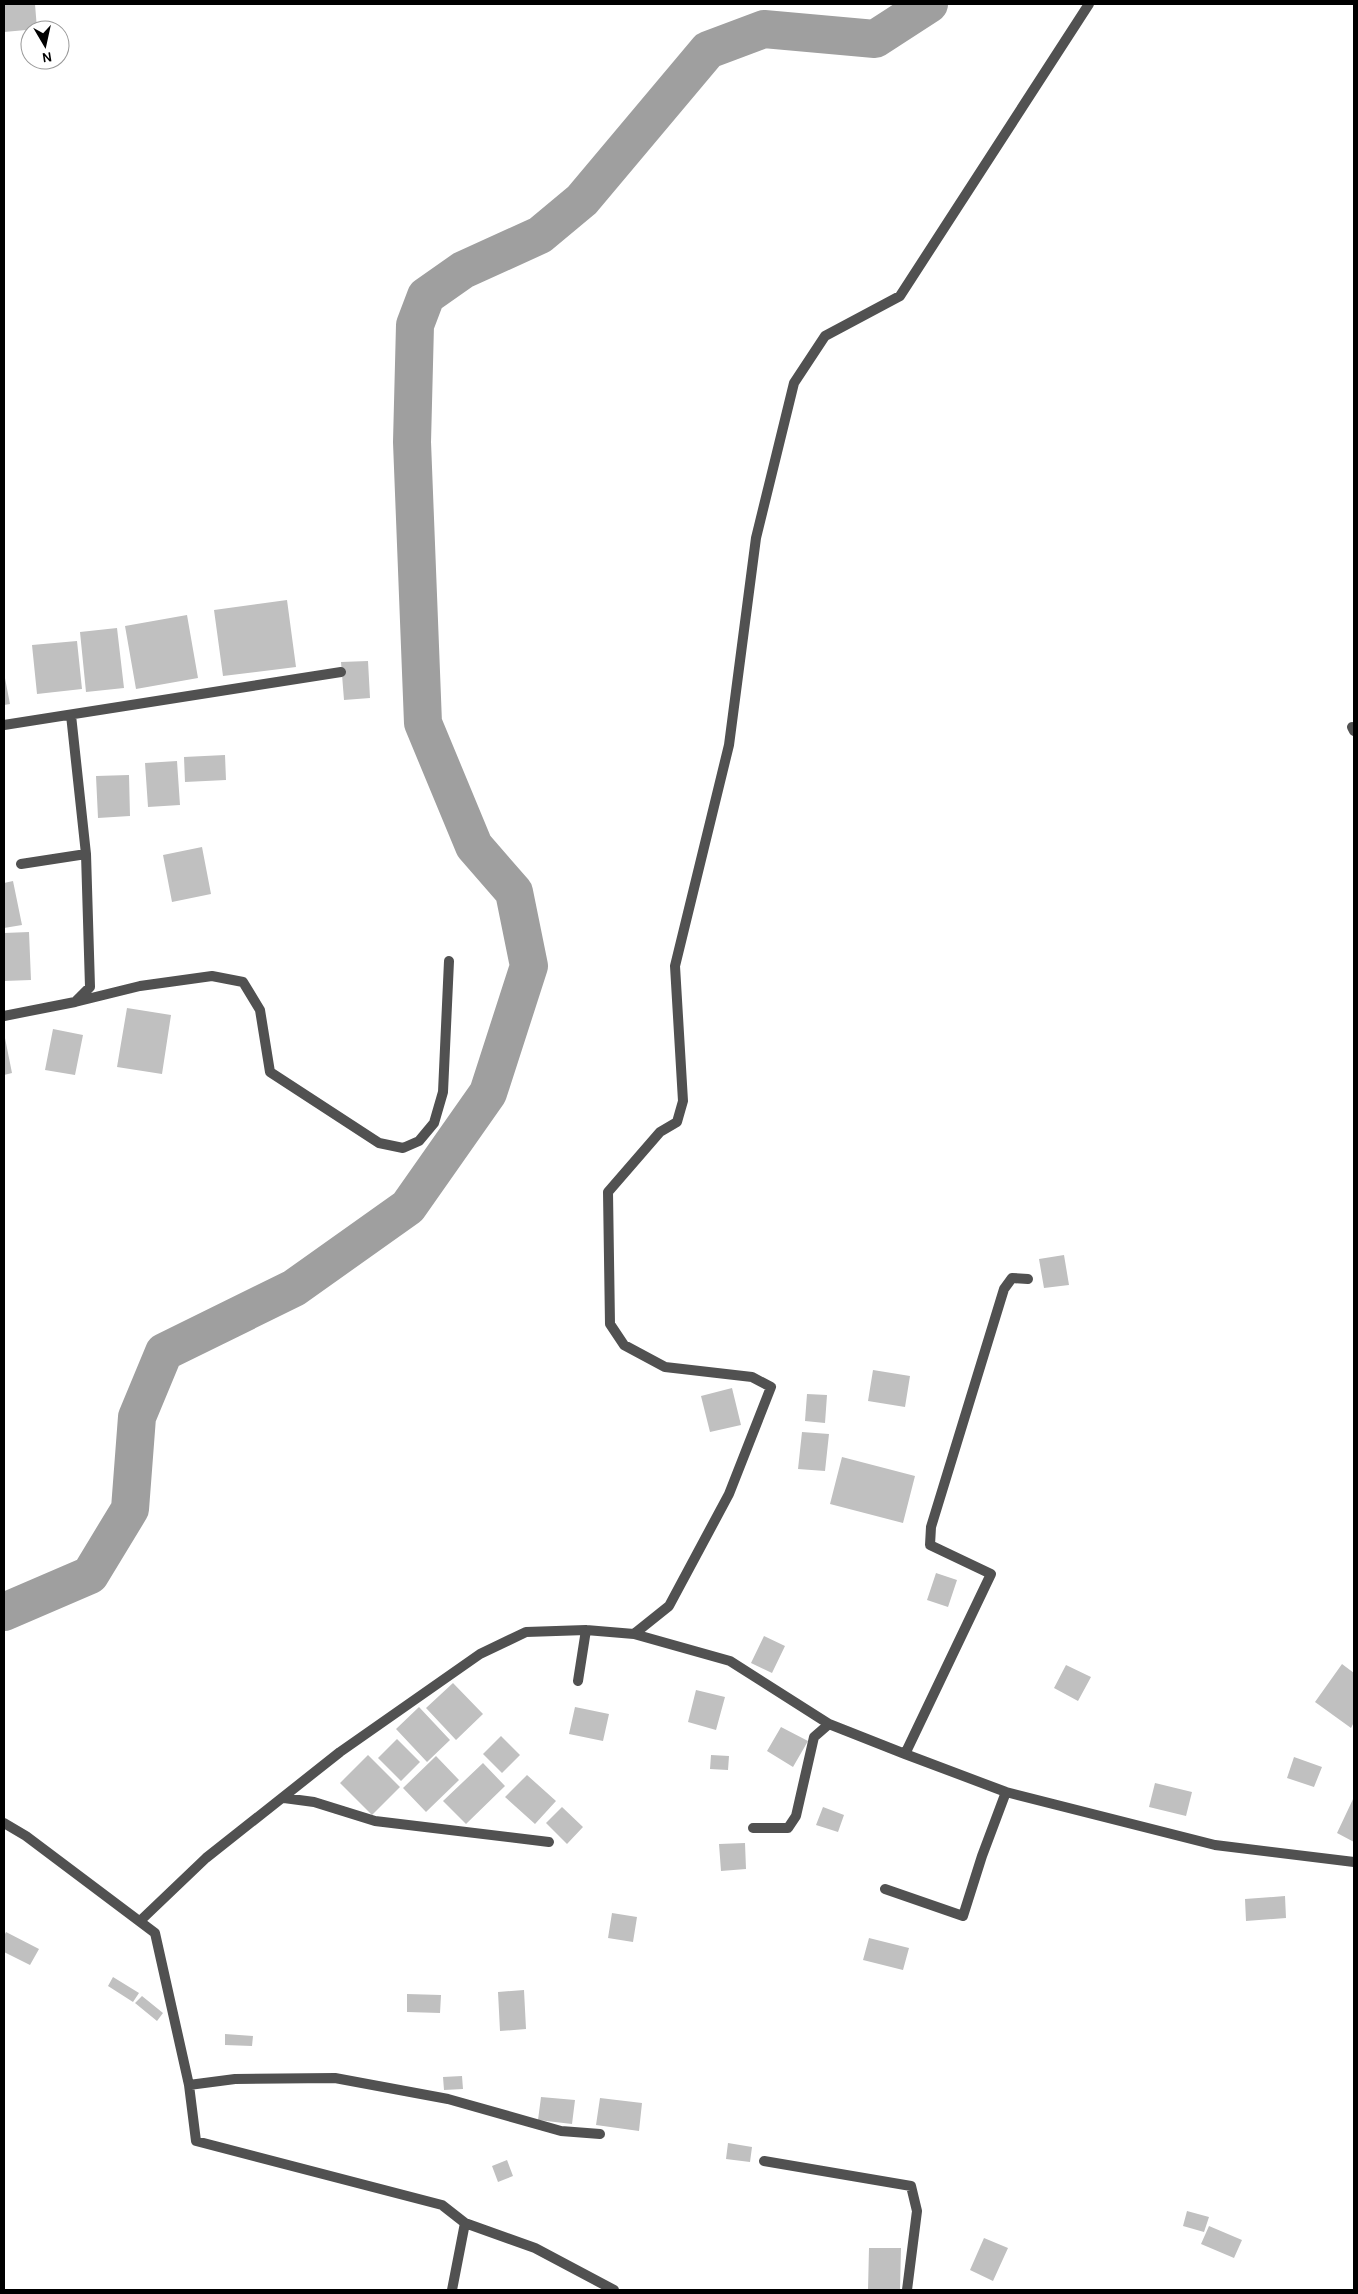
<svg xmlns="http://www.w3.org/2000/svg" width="1358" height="2294" viewBox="0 0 1358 2294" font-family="Karla,sans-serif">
  <rect width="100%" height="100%" fill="#fff"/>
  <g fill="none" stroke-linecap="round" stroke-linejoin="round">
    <path stroke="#9f9f9f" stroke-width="38" d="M4 1612 90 1575 130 1509 137 1417 164 1352 294 1288 408 1207 488 1093 529 966 514 892 474 846 423 723 412 442 415 325 426 296 463 270 540 235 582 200 708 50 764 29 875 39 929 4"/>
  </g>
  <path fill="#c0c0c0" d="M35 4 37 29 4 32V5Z
    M287 600 296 667 223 676 214 610Z
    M187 615 198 678 136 689 125 626Z
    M117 628 124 688 86 692 80 632Z
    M77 641 82 689 37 694 32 645Z
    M368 661 370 698 344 700 341 662Z
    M4 673 10 704 4 705Z
    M225 755 226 780 185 782 184 757Z
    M177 761 180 805 148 807 145 763Z
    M129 775 130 816 98 818 96 776Z
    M202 847 211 894 172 902 163 855Z
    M13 881 22 925 4 928V883Z
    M29 932 31 980 4 981V933Z
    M127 1008 171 1015 162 1074 117 1067Z
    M53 1029 83 1035 75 1075 45 1070Z
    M4 1033 12 1073 4 1075Z
    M1064 1255 1069 1285 1044 1288 1039 1259Z
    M873 1370 910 1376 905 1407 868 1401Z
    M732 1388 741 1425 710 1432 701 1396Z
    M807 1394 827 1395 825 1423 805 1421Z
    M802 1432 829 1434 825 1471 798 1469Z
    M842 1457 915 1476 903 1523 830 1504Z
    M936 1573 957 1580 948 1607 927 1600Z
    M764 1636 785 1646 772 1673 751 1663Z
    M1342 1664 1354 1673V1722L1351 1728 1315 1702Z
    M1066 1665 1091 1677 1078 1701 1054 1688Z
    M453 1683 483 1714 456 1740 426 1708Z
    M696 1690 725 1697 716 1730 688 1722Z
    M419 1707 450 1740 427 1762 396 1729Z
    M575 1707 609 1714 603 1741 569 1734Z
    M781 1727 808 1741 793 1767 767 1751Z
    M501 1736 520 1755 502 1773 483 1754Z
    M397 1739 420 1762 401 1781 378 1758Z
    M368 1755 400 1787 372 1815 340 1783Z
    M711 1755 729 1756 728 1770 710 1769Z
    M436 1756 459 1780 426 1812 403 1788Z
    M1294 1757 1322 1767 1314 1787 1287 1778Z
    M483 1763 505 1786 466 1824 443 1801Z
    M527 1775 556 1801 535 1824 505 1797Z
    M1155 1783 1192 1792 1186 1816 1149 1807Z
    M1354 1797V1842L1337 1833Z
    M562 1807 583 1827 567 1844 546 1823Z
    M823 1807 844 1815 838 1832 816 1825Z
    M745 1843 746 1869 721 1871 719 1844Z
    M1285 1896 1286 1918 1246 1921 1245 1899Z
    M612 1913 637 1917 633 1942 608 1938Z
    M6 1932 39 1949 30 1965 4 1952V1936Z
    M869 1938 909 1948 903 1970 863 1960Z
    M113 1977 139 1993 133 2002 108 1986Z
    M524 1990 526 2029 500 2031 498 1992Z
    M407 1994 441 1995 440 2013 407 2012Z
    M142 1996 163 2013 157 2021 135 2003Z
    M225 2034 253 2036 252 2046 225 2045Z
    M462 2076 463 2089 444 2090 443 2077Z
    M541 2097 575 2100 572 2124 538 2120Z
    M600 2098 642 2103 639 2131 596 2125Z
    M728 2143 752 2147 750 2162 726 2159Z
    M507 2160 513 2176 498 2182 492 2166Z
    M1187 2211 1209 2217 1204 2232 1183 2226Z
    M1209 2226 1242 2240 1234 2258 1201 2244Z
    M984 2238 1008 2248 993 2281 970 2270Z
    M869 2248H901L900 2290H868Z"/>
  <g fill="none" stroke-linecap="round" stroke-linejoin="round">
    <path stroke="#515151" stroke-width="10" d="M4 725 341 672
      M1352 727 1354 731
      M21 864 86 854
      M75 1002 140 986 212 976 243 982 260 1010 270 1072 379 1143 403 1148 419 1141 434 1123 443 1092 449 961
      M4 1016 75 1002 90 987 86 854 71 715
      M634 1634 669 1606 729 1494 771 1387 752 1377 665 1367 624 1345 610 1324 608 1192 660 1132 677 1122 683 1101 675 966 729 745 756 538 794 383 825 336 900 296 1089 4
      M578 1681 586 1630
      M905 1754 991 1574 930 1545 931 1527 1004 1289 1012 1278 1028 1279
      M284 1798 314 1802 375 1821 549 1842
      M4 1823 26 1836 155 1933 189 2085 196 2141 442 2205 465 2223 452 2290
      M753 1828H788L796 1816 814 1737 829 1724
      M885 1889 963 1916 982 1856 1006 1792
      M140 1921 206 1858 340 1752 480 1654 526 1632 586 1630 634 1634 730 1661 829 1724 905 1754 1006 1792 1215 1845 1354 1862
      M189 2085 235 2079 335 2078 448 2099 561 2131 600 2134
      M764 2161 911 2186 917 2211 907 2290
      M465 2223 535 2248 614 2290"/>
  </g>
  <rect width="1358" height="2294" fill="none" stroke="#000000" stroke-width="10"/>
  <g transform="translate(45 45) rotate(171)"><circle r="24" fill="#ffffff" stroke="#999999"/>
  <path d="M0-4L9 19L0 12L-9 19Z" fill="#000000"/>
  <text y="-8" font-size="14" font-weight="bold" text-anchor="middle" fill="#000000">N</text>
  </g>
</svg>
